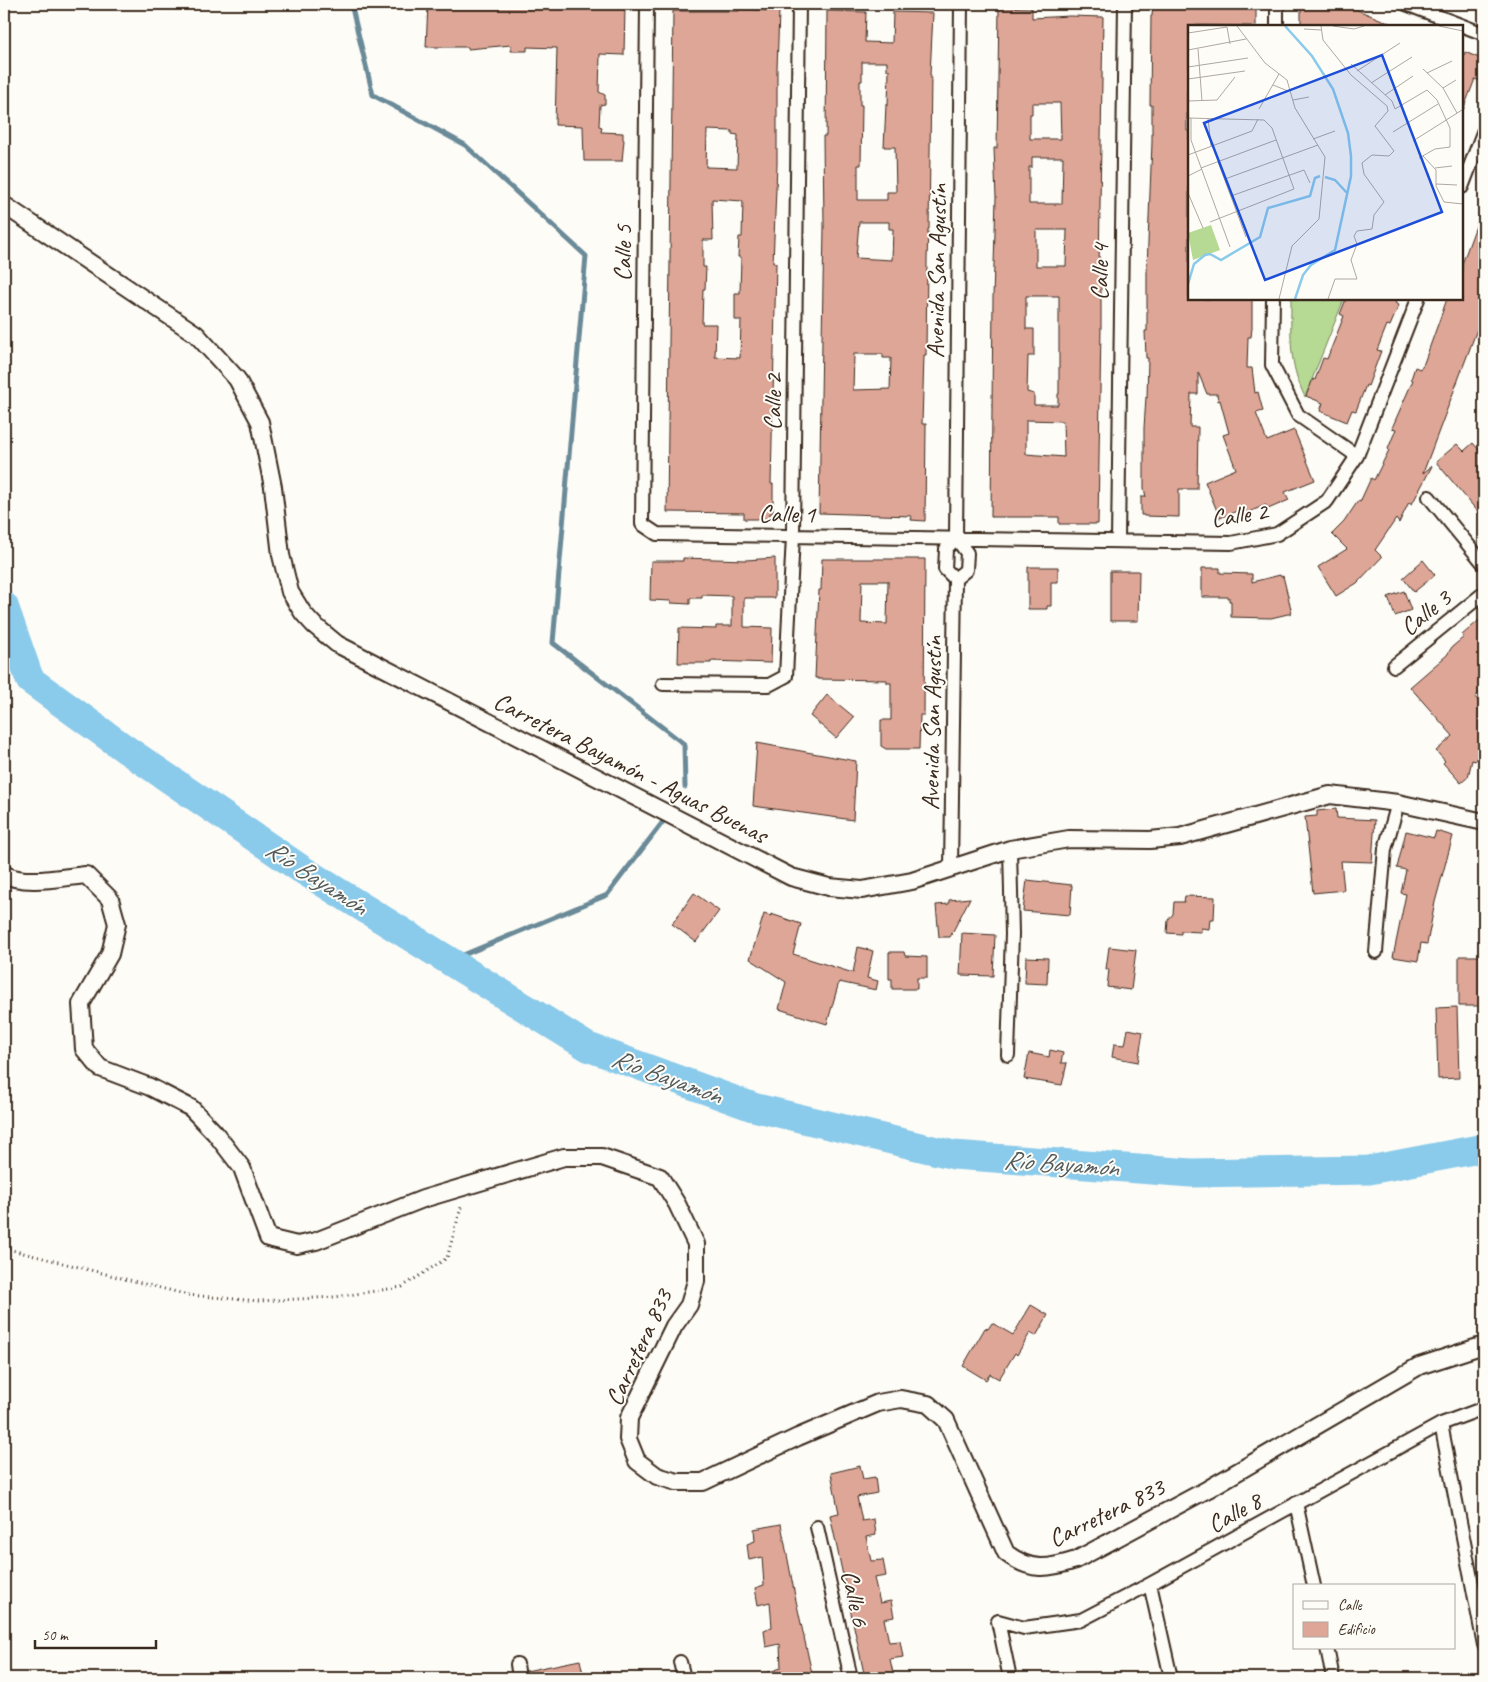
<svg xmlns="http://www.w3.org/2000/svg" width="1488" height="1682" viewBox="0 0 1488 1682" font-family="Caveat,sans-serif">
  <rect width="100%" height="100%" fill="#fdfcf7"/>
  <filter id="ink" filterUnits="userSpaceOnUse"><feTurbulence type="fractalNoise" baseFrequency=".02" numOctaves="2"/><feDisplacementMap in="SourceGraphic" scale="10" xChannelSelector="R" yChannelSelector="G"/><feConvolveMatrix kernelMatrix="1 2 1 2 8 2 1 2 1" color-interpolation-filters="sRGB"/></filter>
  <g filter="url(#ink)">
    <path fill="#b6d994" stroke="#788259" d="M1291 299H1344L1305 397C1288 362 1291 337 1291 299Z"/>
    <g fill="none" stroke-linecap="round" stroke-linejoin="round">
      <path stroke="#6a8a98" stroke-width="5" d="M351 4 373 95 465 145 586 256 553 643 684 744 685 787
        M449 961 607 895 662 823"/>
      <path stroke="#8acaea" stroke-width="29" d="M4 606 30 680 124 748 301 869 588 1047 753 1107 954 1155 1191 1173 1369 1170 1484 1148"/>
    </g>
    <path fill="#dea697" stroke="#3b2a1e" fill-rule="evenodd" d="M1153 4H1256V26L1189 25V90H1187V131H1189V299H1252V328L1251 337H1248L1247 368H1252L1255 393 1258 392 1263 411 1256 413 1267 441 1294 430 1315 480 1285 492 1289 500 1268 509 1266 505 1246 513 1244 508 1220 518 1205 482 1236 469 1223 435 1229 433 1220 400 1218 401 1217 394H1207L1198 372V394H1191L1190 427H1198L1197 489H1179V517L1144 516V515H1141V497H1146L1144 488V428L1146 397 1147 398 1148 358H1146L1145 331H1147V268L1152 142V105H1150L1151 16H1152Z
      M1301 4H1329V8L1355 9 1397 26H1301Z
      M428 5 625 7 624 55 600 54 599 92 605 95V104L600 105 599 126 602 127 601 132 623 133V139L624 140 622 161H584L583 126 555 125 557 48 527 47V51H511V45L468 49V47H426Z
      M999 7 1032 8V18L1070 16 1103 17 1099 267H1101V326L1098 524H1059V517H991L993 298 996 198 994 148H997ZM1032 103H1060L1061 139H1030V114H1032ZM1032 157H1063L1062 204H1029V167H1032ZM1036 230H1067L1066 266H1036ZM1026 296H1059V394H1058V405H1034V394L1027 392 1028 356H1034V329H1026ZM1026 420 1063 421 1064 457 1026 454Z
      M739 9 779 11 777 69V164L773 263H776L771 484H773V513H770V519H744V513L667 512 673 11H739ZM707 130 732 131V134L738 135 737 168 706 167ZM712 199 743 201 742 237H739L738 257H741L740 293H735V320H741L740 358 715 357 716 324H702L703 289H705L706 267H703V240H713Z
      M827 11 866 12 865 42 892 43 893 12 933 13 930 75H931L929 229H928L927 260 926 355H924L922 424H926L925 521 911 520 912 516 819 513 824 227 823 136H826ZM862 62H887V70H889L888 105H886L884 147H895L896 192H887V200H858V165H861L862 105H860V81H862ZM859 222H889V229H893L892 260 856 258ZM854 354H883V358H891L890 389 853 390Z
      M1465 52 1484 60V82L1475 79 1463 110 1462 61Z
      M1483 207H1484V311L1423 473 1432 466 1412 504 1409 502 1399 523 1396 519 1375 550 1382 557 1357 583 1336 596 1318 567 1347 549 1332 534 1344 522 1358 501 1360 502 1371 478 1374 480 1389 450 1388 449 1396 429 1392 428 1413 380 1411 379 1415 367 1420 369 1424 363 1447 299H1462V264Z
      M1346 299H1397L1395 303 1399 305 1390 326 1387 325 1377 350 1381 351 1368 386 1366 385 1356 411 1352 410 1347 422 1320 411 1323 403 1306 396 1313 379 1315 380 1323 358 1327 359 1344 316 1340 314Z
      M1473 443 1484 456V519L1436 462 1457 444 1464 451Z
      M683 558 746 560 775 558V598H744V627L772 628 771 663 711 661V663H678L679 628 716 629V626H732V596L702 595V598H690V604L671 603V601L650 600 651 561H683Z
      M822 559H925L924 715H920L919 749H886L881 746V720H891V683H887V680L818 679V678H815L819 590H821ZM862 581H888L887 624 861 623Z
      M1423 560 1435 575 1414 592 1403 578Z
      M1028 567H1058V582H1051V606H1047V609H1028Z
      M1202 568H1220V573L1252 574V582L1280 575 1281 577 1283 576 1292 613 1271 618 1231 617V601H1229V597H1202Z
      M1110 571H1139L1138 621H1110Z
      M1404 591 1411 610 1395 616 1388 597Z
      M1484 616V649L1479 653 1484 660V688L1475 697 1484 708V752L1475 761 1472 760 1468 777 1461 783 1443 763 1445 761 1436 751 1453 736 1410 687 1447 655 1452 647 1464 637 1462 635Z
      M827 695 854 717 836 738 810 716Z
      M757 743 856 761 853 820 753 806Z
      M1336 809 1337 818 1375 820 1372 862 1341 861 1344 890 1313 893 1305 817 1317 816V811Z
      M1406 831 1434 838 1436 831 1453 836 1435 902 1427 944 1421 943 1418 961 1393 957 1406 894 1401 893 1406 870 1397 868Z
      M1027 880 1072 885 1070 915 1023 911Z
      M694 893 719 911 696 942 672 924Z
      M1185 896 1215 897 1214 919H1210L1209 929 1201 928V932L1181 931V934L1167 933 1168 920 1173 914 1174 902H1184Z
      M970 898 950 937H939L936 905 949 904V900Z
      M764 914 771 916V914L801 924 793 954 853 973 858 947 873 951 867 978 878 981 876 990 839 982 827 1024 779 1009 786 982 750 959Z
      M962 933 995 935 993 976 960 975Z
      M1109 947 1136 950 1131 990 1107 987 1109 969H1106Z
      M889 952H904L905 956 927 957V978H917V989H892V979H889Z
      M1459 956H1483L1484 1006H1459Z
      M1026 957 1048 958 1047 984 1025 983Z
      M1457 1007 1459 1078 1438 1079 1436 1008Z
      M1128 1029 1143 1032 1138 1062 1112 1057 1114 1044 1125 1045Z
      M1050 1050 1063 1053 1061 1063H1067L1062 1085 1024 1079 1029 1053 1049 1057Z
      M1031 1305 1048 1315 1036 1336 1030 1333 1017 1355 1015 1353 999 1379 990 1374 986 1380 963 1366 985 1328 988 1329 992 1323 1013 1335Z
      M860 1466 863 1479 875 1477 877 1493 857 1497 862 1521 874 1519 876 1535 866 1537 871 1561 883 1560 886 1576 874 1578 880 1603 891 1601 894 1617 884 1619 889 1642 900 1641 903 1657 890 1659 894 1678H865L830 1515 839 1513 831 1473Z
      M781 1524 795 1596 813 1678H758L757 1676 781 1668 780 1644 766 1647 764 1630 772 1627 770 1602 758 1605 755 1588 764 1585 762 1557 749 1560 747 1544 755 1541 754 1529Z
      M580 1660 584 1678H527L526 1671Z"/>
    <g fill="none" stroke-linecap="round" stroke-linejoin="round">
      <g stroke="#3b2a1e" stroke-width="16">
        <path id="minor" d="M647 4 642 524 657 534 1231 543 1277 534 1327 501 1357 456 1418 299
          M1406 4 1484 34
          M1277 26V4
          M1462 187 1484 130
          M1273 299 1272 365 1298 415 1357 456
          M1429 497 1484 564
          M1118 541 1125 4
          M955 579 966 570 967 553 956 538 961 4
          M1394 666 1484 593
          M663 684 769 685 786 676 793 536 799 4
          M951 869 955 579 945 569 946 549 956 538
          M1376 952 1385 849 1398 803
          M1008 1055 1012 934 1010 849
          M1441 1424 1484 1645
          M1296 1503 1314 1586
          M817 1527 851 1678
          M1150 1584 1171 1678
          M1327 1648 1333 1678
          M680 1662 684 1678
          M517 1664 519 1678
          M1010 1678 998 1621 1024 1628 1081 1620 1150 1584 1441 1424 1484 1408"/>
      </g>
      <g stroke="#3b2a1e" stroke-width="20">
        <path id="tertiary" d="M4 205 196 334 237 379 260 422 273 487 281 555 290 592 303 613 314 625 337 644 791 877 829 887 862 890 912 881 1010 849 1069 839 1150 840 1180 837 1330 795 1398 803 1484 822
          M4 874C24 886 63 877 86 875L110 899 117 924 110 954 81 1004 84 1049 100 1068 150 1087 191 1108 215 1133 242 1168 268 1238 297 1245 316 1241 423 1199 564 1157H602L660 1177 677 1204 696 1244V1281L689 1305 674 1326 629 1418 628 1439 637 1461 657 1476 677 1482H703L798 1437 878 1403 901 1399 928 1404 946 1420 1006 1553C1031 1572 1048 1569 1076 1560L1208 1489 1419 1366 1484 1345"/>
      </g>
      <path stroke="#3b2a1e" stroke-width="3" stroke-dasharray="1 4" stroke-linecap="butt" d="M4 1248 188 1295 259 1301 335 1297 402 1287 447 1258 462 1204"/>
      <use href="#minor" stroke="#fdfcf7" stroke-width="12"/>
      <use href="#tertiary" stroke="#fdfcf7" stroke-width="16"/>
    </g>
  </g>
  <g text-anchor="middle" stroke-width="4" stroke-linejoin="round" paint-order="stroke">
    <g font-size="25" fill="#3b2a1e" stroke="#fdfcf7">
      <text transform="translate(622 253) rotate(-89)" y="9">Calle 5</text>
      <text transform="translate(936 271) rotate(-89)" y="9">Avenida San Agustín</text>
      <text transform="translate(1099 272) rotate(-89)" y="9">Calle 4</text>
      <text transform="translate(772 402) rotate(-89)" y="9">Calle 2</text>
      <text transform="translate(787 513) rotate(1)" y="9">Calle 1</text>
      <text transform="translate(1239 514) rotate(-8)" y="9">Calle 2</text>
      <text transform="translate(1425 612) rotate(-39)" y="9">Calle 3</text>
      <text transform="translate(931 723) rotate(-89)" y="9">Avenida San Agustín</text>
      <text transform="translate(631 767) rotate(27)" y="9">Carretera Bayamón - Aguas Buenas</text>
      <text transform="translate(638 1347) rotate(-65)" y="9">Carretera 833</text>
      <text transform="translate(1106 1512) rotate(-26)" y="9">Carretera 833</text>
      <text transform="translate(1234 1512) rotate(-29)" y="9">Calle 8</text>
      <text transform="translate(856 1598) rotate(78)" y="9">Calle 6</text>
    </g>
    <g font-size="26" font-style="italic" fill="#535a5b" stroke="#fdfcf7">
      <text transform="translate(317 877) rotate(33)" y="9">Río Bayamón</text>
      <text transform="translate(667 1076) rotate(20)" y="9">Río Bayamón</text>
      <text transform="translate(1061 1163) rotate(4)" y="9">Río Bayamón</text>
    </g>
  </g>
  <g transform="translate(1188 25)">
    <rect width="275" height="275" fill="#fdfcf7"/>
    <path d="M23 200 32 225 5 235 0 208Z" fill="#b6d994"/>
    <path fill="none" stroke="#8acaea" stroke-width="2.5" d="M97 1 124 31 145 64 160 108 163 131V151L147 225 123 240 115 250 107 274M137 152 147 155 160 169M0 259 6 239 17 230 22 229 33 235 72 212 80 183 122 171 127 153 132 151"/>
    <path fill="none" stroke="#afa8a0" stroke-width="1" d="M49 1 77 38 99 55 107 83 137 132 131 194 104 221 91 274M133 1 135 15 163 50 199 81 200 86 187 101 206 126 201 131 184 130 174 138 176 149 196 177 186 190 184 204 169 206 166 211 169 219 163 235 169 254H147L140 274M145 1 166 4 176 1M251 1 275 6M39 2 42 19M116 4 133 5M0 8 39 2M275 13V32M10 24 14 76M0 25 58 14M163 39 204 76 207 84 239 65 249 75 262 103V122L247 124 231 133M0 42 60 33M235 44 255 63 269 88M169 46 212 18M239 48 264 36M0 54 57 46M183 58 224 32M85 60 100 66M255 63 268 55M197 70 225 51M105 75 121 72M0 76 29 75 47 52M71 84 91 49M0 93 76 95 84 103 106 164 22 197M3 93V115L42 222M20 93 23 121M205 107 250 79M125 114 147 106M225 116 274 85M0 130 64 106 70 94M235 131 248 145V161L256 177 275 179M30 137 58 212M13 143 88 115M247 143 264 141M0 151 14 144M37 154 130 120M248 159 269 160M0 168 15 203M43 171 116 145 122 158"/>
    <path fill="#1d4ed8" fill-opacity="0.15" stroke="#1d4ed8" stroke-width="2.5" d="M194 30 254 187 77 255 16 98Z"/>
    <rect width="275" height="275" fill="none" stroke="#3b2a1e" stroke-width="2.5"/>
  </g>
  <rect width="1488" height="1682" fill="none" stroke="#fdfcf7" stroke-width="20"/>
  <rect x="10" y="10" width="1468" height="1662" fill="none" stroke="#3b2a1e" stroke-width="2" filter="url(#ink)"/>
  <rect x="1293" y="1584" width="162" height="65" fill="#fdfcf7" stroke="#afa8a0"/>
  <rect x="1303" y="1601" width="25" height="8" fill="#fdfcf7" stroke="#afa8a0"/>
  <text x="1338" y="1610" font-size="15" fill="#3b2a1e">Calle</text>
  <rect x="1303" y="1622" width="25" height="15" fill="#dea697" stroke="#afa8a0"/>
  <text x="1338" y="1634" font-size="15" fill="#3b2a1e">Edificio</text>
  <path d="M35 1640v8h121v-8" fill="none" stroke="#3b2a1e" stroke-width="2.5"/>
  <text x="42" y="1640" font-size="15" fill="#3b2a1e" stroke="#fdfcf7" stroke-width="4" paint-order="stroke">50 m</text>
</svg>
